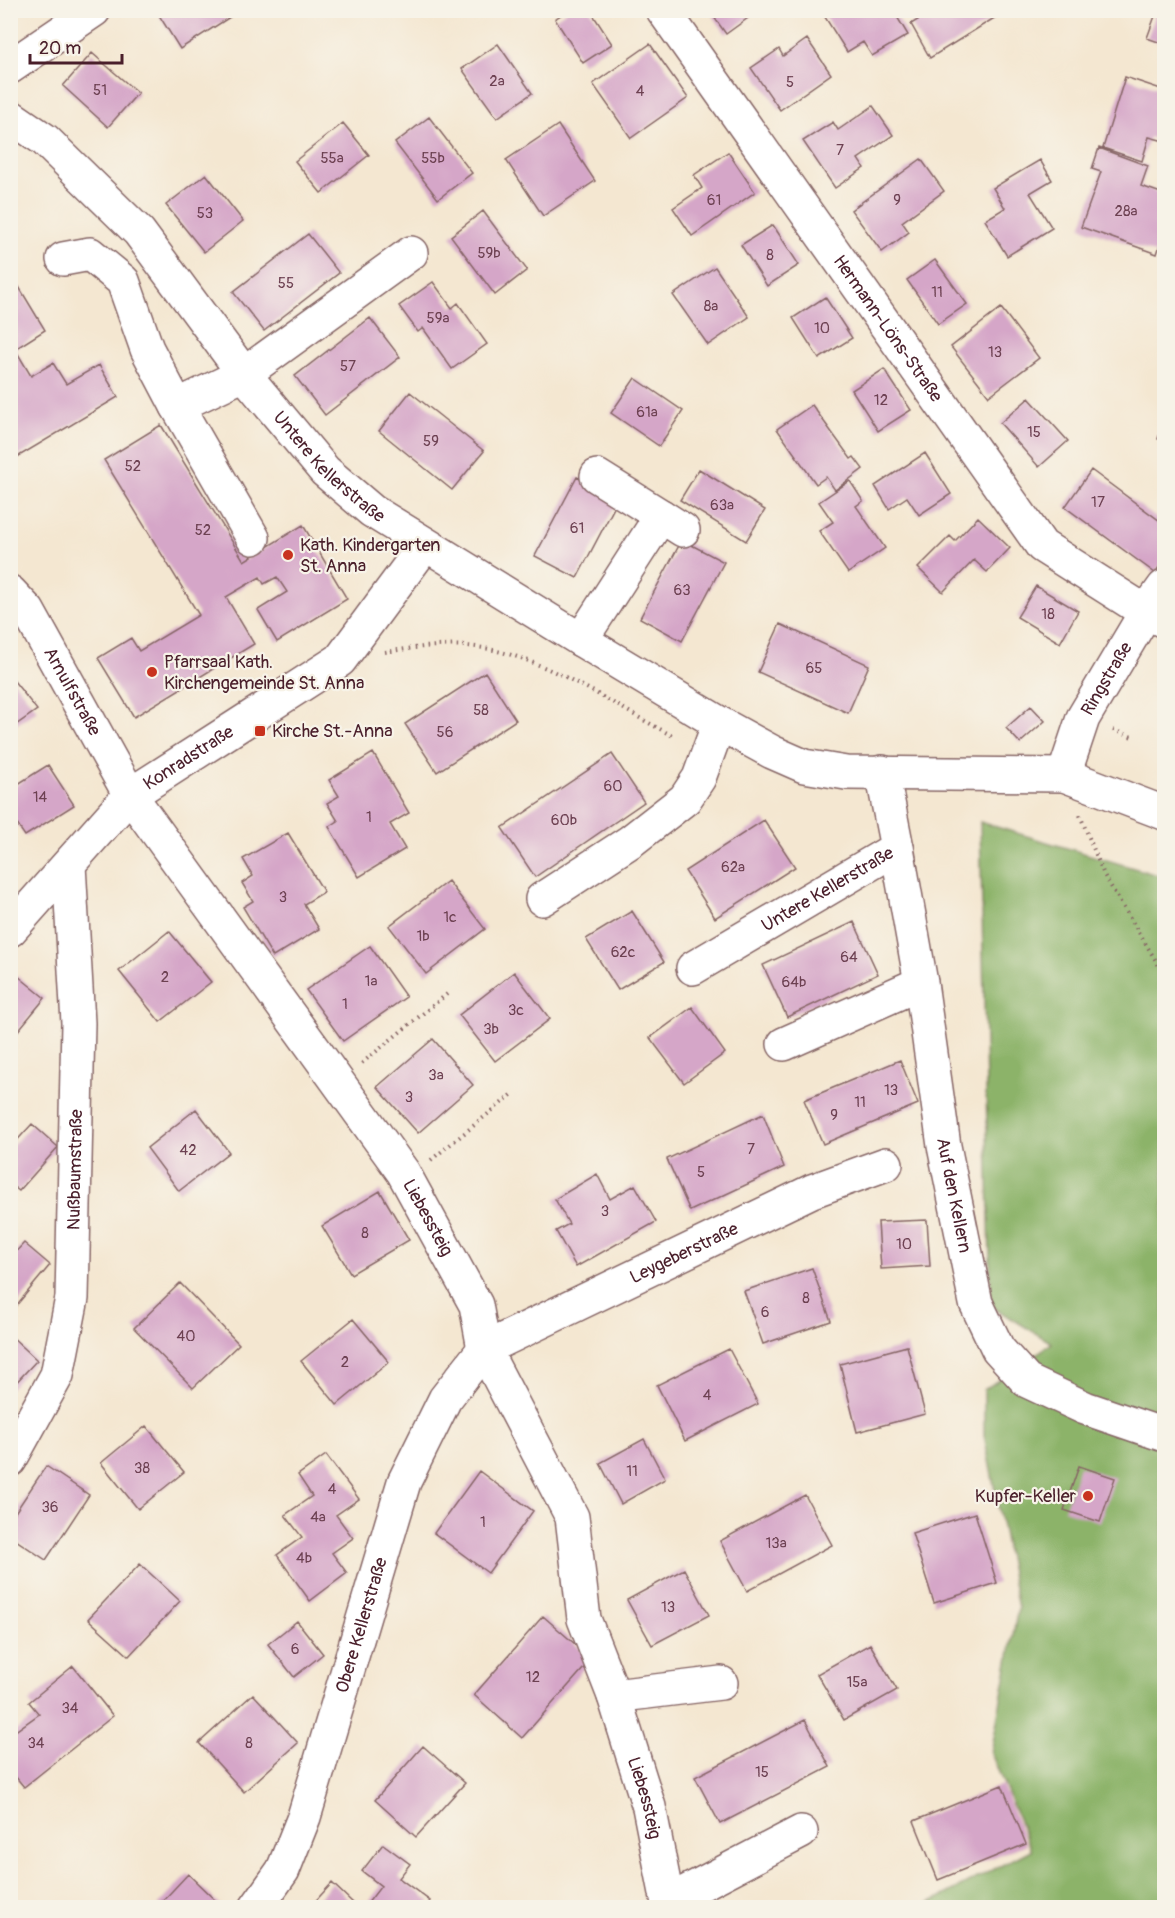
<svg xmlns="http://www.w3.org/2000/svg" width="1175" height="1918" viewBox="0 0 1175 1918" font-family="Pangolin,sans-serif">
  <rect width="100%" height="100%" fill="#f7f3e8"/>
  <filter id="ink" filterUnits="userSpaceOnUse"><feTurbulence type="fractalNoise" baseFrequency=".0167" numOctaves="2"/><feDisplacementMap in="SourceGraphic" scale="12" xChannelSelector="R" yChannelSelector="G"/><feConvolveMatrix kernelMatrix="1 2 1 2 8 2 1 2 1" color-interpolation-filters="sRGB"/></filter>
  <filter id="wash" filterUnits="userSpaceOnUse"><feTurbulence type="fractalNoise" baseFrequency=".008" numOctaves="4" result="noise"/><feDisplacementMap in="SourceGraphic" scale="24" xChannelSelector="R" yChannelSelector="G"/><feGaussianBlur stdDeviation="1.35" result="paint"/><feColorMatrix in="noise" values="0 0 0 0 0 0 0 0 0 0 0 0 0 0 0 0 0 1.4 0 .05"/><feComposite in="paint" operator="in"/></filter>
  <g filter="url(#wash)">
    <rect width="100%" height="100%" fill="#f4e7d1"/>
    <path fill="#8cb369" stroke="#6b694a" stroke-width="1.5" d="M980 822 1164 877V1907L920 1908 1031 1850 991 1753 1018 1608 984 1435V1390L1052 1343 991 1306Z"/>
    <g id="blocks">
      <path fill="#d5a6c8" d="M160 10H241L180 49 157 12Z
        M568 10H590L612 44 583 63 555 19Z
        M709 10H759L726 34Z
        M829 10H893L908 35 872 56 863 42 847 52 823 14Z
        M934 10H1000L1004 12 930 58 911 24Z
        M1141 10H1164V44L1147 38 1155 16Z
        M807 39 831 74 780 110 751 68 779 49 783 56Z
        M498 44 532 93 497 118 462 69Z
        M650 44 688 98 631 138 593 84Z
        M92 53 138 93 108 127 63 86Z
        M1125 77 1164 90V141L1149 137 1142 161 1103 148Z
        M873 106 893 135 858 159 864 168 835 188 803 141 833 122 838 130Z
        M429 117 472 173 438 199 395 143Z
        M343 123 369 155 321 193 295 161Z
        M558 125 595 181 543 216 506 160Z
        M1099 148 1148 166 1141 186 1164 194V233L1157 254 1081 227 1101 172 1092 169Z
        M728 152 755 192 692 236 673 208 702 188 694 175Z
        M921 159 944 191 902 222 909 232 882 252 851 210Z
        M1040 160 1052 180 1030 193 1052 228 1007 256 985 220 1005 208 993 188Z
        M206 174 243 221 204 252 166 205Z
        M483 211 527 270 495 295 451 236Z
        M773 225 799 265 767 286 741 245Z
        M308 234 339 273 264 331 233 292Z
        M935 260 967 304 938 324 907 280Z
        M715 267 749 317 708 345 673 295Z
        M10 272 45 330 15 349 31 376 53 363 66 384 99 365 118 397 14 459 10 453Z
        M433 282 452 308 458 303 487 344 452 369 423 328 418 332 399 306Z
        M825 297 852 338 819 359 793 318Z
        M1001 308 1039 358 989 396 951 347Z
        M370 318 400 357 325 415 295 376Z
        M884 369 911 410 878 431 852 390Z
        M635 378 683 411 659 446 611 413Z
        M410 392 484 451 452 490 379 431Z
        M1029 398 1068 441 1039 467 1000 423Z
        M812 405 851 459 854 457 863 469 835 490 826 477 816 484 777 429Z
        M1164 420V440L1158 439Z
        M161 425 244 561 303 525 347 599 277 642 258 610 287 592 277 577 264 584 260 577 226 597 254 644 134 717 98 658 131 638 139 651 199 615 104 460Z
        M925 453 951 494 919 515 907 497 889 509 875 486Z
        M699 469 765 510 746 541 680 500Z
        M1091 470 1164 524V560L1155 573 1065 507Z
        M577 477 618 500 577 578 535 556Z
        M850 481 863 501 856 506 885 548 848 573 819 531 833 522 819 502Z
        M978 517 1010 548 987 572 974 560 943 592 918 568 950 536 955 541Z
        M682 540 724 562 682 641 640 618Z
        M1036 586 1078 611 1060 643 1017 617Z
        M780 624 869 665 848 713 758 672Z
        M485 672 516 720 437 772 405 724Z
        M10 676 37 710 10 729Z
        M1031 706 1045 721 1020 743 1006 728Z
        M373 753 409 813 390 824 405 849 359 877 329 827 338 821 327 803 339 796 329 780Z
        M612 754 644 802 535 877 502 828Z
        M48 765 74 805 25 836 10 814V789Z
        M764 820 795 867 715 918 685 871Z
        M288 833 324 892 304 904 319 929 273 957 243 907 253 901 242 883 253 876 243 859Z
        M448 881 485 929 426 974 389 926Z
        M632 911 664 962 618 990 586 939Z
        M854 922 878 974 787 1017 763 965Z
        M169 931 211 982 160 1022 119 971Z
        M370 946 406 997 343 1041 306 990Z
        M514 972 550 1019 495 1061 459 1015Z
        M18 976 45 998 17 1032 10 1026V985Z
        M692 1007 725 1053 684 1083 650 1038Z
        M433 1039 473 1085 418 1133 377 1087Z
        M900 1060 918 1104 823 1144 804 1100Z
        M196 1109 229 1152 179 1191 147 1148Z
        M763 1114 784 1167 690 1211 667 1159Z
        M32 1124 58 1147 19 1191 10 1184V1148Z
        M597 1174 610 1199 635 1185 656 1222 576 1267 556 1231 569 1224 555 1199Z
        M380 1191 409 1240 351 1274 322 1226Z
        M927 1220 930 1266 881 1269 878 1222Z
        M24 1243 50 1265 15 1307 10 1303V1258Z
        M812 1268 831 1321 763 1344 744 1291Z
        M180 1283 239 1344 193 1388 134 1328Z
        M353 1319 389 1362 337 1405 301 1361Z
        M10 1335 37 1360 10 1389Z
        M907 1346 925 1414 857 1432 840 1364Z
        M729 1349 758 1404 685 1441 657 1385Z
        M146 1426 184 1472 138 1509 101 1463Z
        M644 1439 665 1479 621 1504 600 1463Z
        M326 1455 359 1499 336 1515 353 1538 332 1553 347 1573 310 1601 277 1555 302 1537 285 1515 312 1496 298 1475Z
        M46 1466 89 1495 46 1560 10 1536V1520Z
        M1079 1466 1115 1478 1100 1522 1064 1510Z
        M479 1471 533 1511 488 1573 434 1533Z
        M805 1495 832 1545 747 1591 720 1541Z
        M975 1513 997 1583 934 1603 912 1533Z
        M140 1564 180 1601 129 1656 88 1619Z
        M684 1569 709 1615 652 1645 627 1600Z
        M543 1616 592 1659 522 1738 474 1695Z
        M297 1621 323 1654 294 1677 268 1644Z
        M870 1644 897 1690 844 1720 817 1674Z
        M73 1666 113 1716 24 1787 10 1770V1735L39 1714 29 1702Z
        M253 1694 298 1743 244 1792 199 1743Z
        M805 1720 830 1767 720 1824 695 1777Z
        M423 1746 465 1783 416 1837 375 1800Z
        M1002 1785 1026 1844 938 1880 914 1821Z
        M383 1844 410 1864 399 1878 430 1901 425 1908H364L381 1886 362 1871Z
        M188 1874 221 1906 220 1908 158 1906Z
        M332 1883 353 1903 348 1908H309Z"/>
    </g>
  </g>
  <g filter="url(#ink)">
    <use href="#blocks" fill-opacity="0" stroke="#866565" stroke-width="1.5"/>
    <g fill="none" stroke-linecap="round" stroke-linejoin="round">
      <g stroke="#866565" stroke-width="36">
        <g id="minor">
          <path id="s1" d="M663 10 1042 546 1146 612 1164 621"/>
          <path d="M10 67 94 10"/>
          <path id="s2" d="M10 116 45 140 139 232 244 374 325 471 372 511 581 640 719 723 772 752 804 766 846 773 1064 775 1164 813"/>
          <path d="M63 259 90 254 123 281 147 349 177 406"/>
          <path d="M597 476 661 516"/>
          <path d="M253 538 177 406 244 374 411 253"/>
          <path id="s3" d="M10 592 28 611 130 795 403 1172 476 1305 484 1349 572 1517 584 1619 614 1696 649 1807 669 1908"/>
          <path d="M581 640 661 516 683 530"/>
          <path id="s4" d="M1064 775 1083 718 1146 612 1164 587"/>
          <path id="s5" d="M897 848 921 983 944 1146 976 1303 998 1349 1027 1381 1085 1408 1164 1435"/>
          <path d="M542 899 631 841 685 799 699 778 719 723"/>
          <path id="s6" d="M10 930 130 795 340 660 425 545"/>
          <path id="s7" d="M693 968 897 848 882 772"/>
          <path d="M784 1044 921 983"/>
          <path id="s8" d="M10 1460 57 1375 72 1298 78 1023 69 865"/>
          <path d="M614 1696 721 1683"/>
          <path d="M669 1901 801 1832"/>
          <path id="s9" d="M256 1908 283 1870 304 1817 404 1482 445 1399 484 1349 812 1191 886 1164"/>
        </g>
      </g>
      <path stroke="#866565" stroke-width="4" stroke-dasharray="1.5 4.5" stroke-linecap="butt" d="M385 652C419 647 455 642 489 649 557 664 614 706 675 737
        M1113 730 1132 737
        M1080 815 1104 875 1164 974
        M362 1063 447 994
        M431 1160 514 1093"/>
      <use href="#minor" stroke="#fff" stroke-width="33"/>
    </g>
  </g>
  <g fill="#c8321e" stroke="#f7f3e8" stroke-width="2">
    <circle cx="288" cy="555" r="6"/>
    <circle cx="152" cy="672" r="6"/>
    <rect x="254" y="725" width="12" height="12" rx="3"/>
    <circle cx="1088" cy="1496" r="6"/>
  </g>
  <g text-anchor="middle" stroke-width="4.5" stroke-linejoin="round" paint-order="stroke">
    <g font-size="15" fill="#6d4152">
      <text x="497" y="86">2a</text>
      <text x="790" y="87">5</text>
      <text x="100" y="95">51</text>
      <text x="640" y="96">4</text>
      <text x="840" y="155">7</text>
      <text x="332" y="163">55a</text>
      <text x="433" y="163">55b</text>
      <text x="714" y="205">61</text>
      <text x="897" y="205">9</text>
      <text x="1126" y="216">28a</text>
      <text x="205" y="218">53</text>
      <text x="489" y="258">59b</text>
      <text x="770" y="260">8</text>
      <text x="286" y="288">55</text>
      <text x="937" y="297">11</text>
      <text x="711" y="311">8a</text>
      <text x="438" y="323">59a</text>
      <text x="822" y="333">10</text>
      <text x="995" y="357">13</text>
      <text x="348" y="371">57</text>
      <text x="881" y="405">12</text>
      <text x="647" y="417">61a</text>
      <text x="1034" y="437">15</text>
      <text x="431" y="446">59</text>
      <text x="133" y="471">52</text>
      <text x="1098" y="507">17</text>
      <text x="722" y="510">63a</text>
      <text x="577" y="533">61</text>
      <text x="203" y="535">52</text>
      <text x="682" y="595">63</text>
      <text x="1048" y="619">18</text>
      <text x="814" y="673">65</text>
      <text x="481" y="715">58</text>
      <text x="445" y="737">56</text>
      <text x="613" y="791">60</text>
      <text x="40" y="802">14</text>
      <text x="369" y="822">1</text>
      <text x="564" y="825">60b</text>
      <text x="733" y="872">62a</text>
      <text x="283" y="902">3</text>
      <text x="450" y="922">1c</text>
      <text x="423" y="941">1b</text>
      <text x="623" y="957">62c</text>
      <text x="849" y="962">64</text>
      <text x="165" y="982">2</text>
      <text x="371" y="986">1a</text>
      <text x="794" y="987">64b</text>
      <text x="345" y="1009">1</text>
      <text x="516" y="1015">3c</text>
      <text x="491" y="1034">3b</text>
      <text x="436" y="1080">3a</text>
      <text x="891" y="1095">13</text>
      <text x="409" y="1102">3</text>
      <text x="860" y="1107">11</text>
      <text x="834" y="1120">9</text>
      <text x="751" y="1154">7</text>
      <text x="188" y="1155">42</text>
      <text x="701" y="1177">5</text>
      <text x="605" y="1216">3</text>
      <text x="365" y="1238">8</text>
      <text x="904" y="1249">10</text>
      <text x="806" y="1303">8</text>
      <text x="765" y="1317">6</text>
      <text x="186" y="1341">40</text>
      <text x="345" y="1367">2</text>
      <text x="707" y="1400">4</text>
      <text x="142" y="1473">38</text>
      <text x="632" y="1476">11</text>
      <text x="332" y="1494">4</text>
      <text x="50" y="1512">36</text>
      <text x="318" y="1522">4a</text>
      <text x="483" y="1527">1</text>
      <text x="776" y="1548">13a</text>
      <text x="304" y="1563">4b</text>
      <text x="668" y="1612">13</text>
      <text x="295" y="1654">6</text>
      <text x="533" y="1682">12</text>
      <text x="857" y="1687">15a</text>
      <text x="70" y="1713">34</text>
      <text x="36" y="1748">34</text>
      <text x="249" y="1748">8</text>
      <text x="762" y="1777">15</text>
    </g>
    <g font-size="18" fill="#4a1f2b" stroke="#f7f3e8">
      <text dy="6" stroke="none"><textPath href="#s1" startOffset="390">Hermann-Löns-Straße</textPath></text>
      <text dy="6" stroke="none"><textPath href="#s2" startOffset="477">Untere Kellerstraße</textPath></text>
      <text dy="6" stroke="none"><textPath href="#s4" startOffset="106">Ringstraße</textPath></text>
      <text dy="6" stroke="none"><textPath href="#s3" startOffset="118">Arnulfstraße</textPath></text>
      <text dy="6" stroke="none"><textPath href="#s6" startOffset="250">Konradstraße</textPath></text>
      <text dy="6" stroke="none"><textPath href="#s7" startOffset="156">Untere Kellerstraße</textPath></text>
      <text dy="6" stroke="none"><textPath href="#s8" startOffset="304">Nußbaumstraße</textPath></text>
      <text dy="6" stroke="none"><textPath href="#s5" startOffset="352">Auf den Kellern</textPath></text>
      <text dy="6" stroke="none"><textPath href="#s3" startOffset="754">Liebessteig</textPath></text>
      <text dy="6" stroke="none"><textPath href="#s9" startOffset="831">Leygeberstraße</textPath></text>
      <text dy="6" stroke="none"><textPath href="#s9" startOffset="304">Obere Kellerstraße</textPath></text>
      <text dy="6" stroke="none"><textPath href="#s3" startOffset="1380">Liebessteig</textPath></text>
    </g>
    <g font-size="18" fill="#4a1f2b" stroke="#f7f3e8" text-anchor="start">
      <text x="300" y="551">Kath. Kindergarten<tspan x="300" dy="21">St. Anna</tspan></text>
      <text x="164" y="668">Pfarrsaal Kath.<tspan x="164" dy="21">Kirchengemeinde St. Anna</tspan></text>
      <text x="272" y="737">Kirche St.-Anna</text>
      <text x="1076" y="1502" text-anchor="end">Kupfer-Keller</text>
    </g>
  </g>
  <rect width="1175" height="1918" fill="none" stroke="#f7f3e8" stroke-width="36"/>
  <path d="M30 54v9h92v-9" fill="none" stroke="#4a1f2b" stroke-width="3"/>
  <text x="39" y="54" font-size="18" fill="#4a1f2b" stroke="#f7f3e8" stroke-width="4.5" paint-order="stroke">20 m</text>
</svg>
